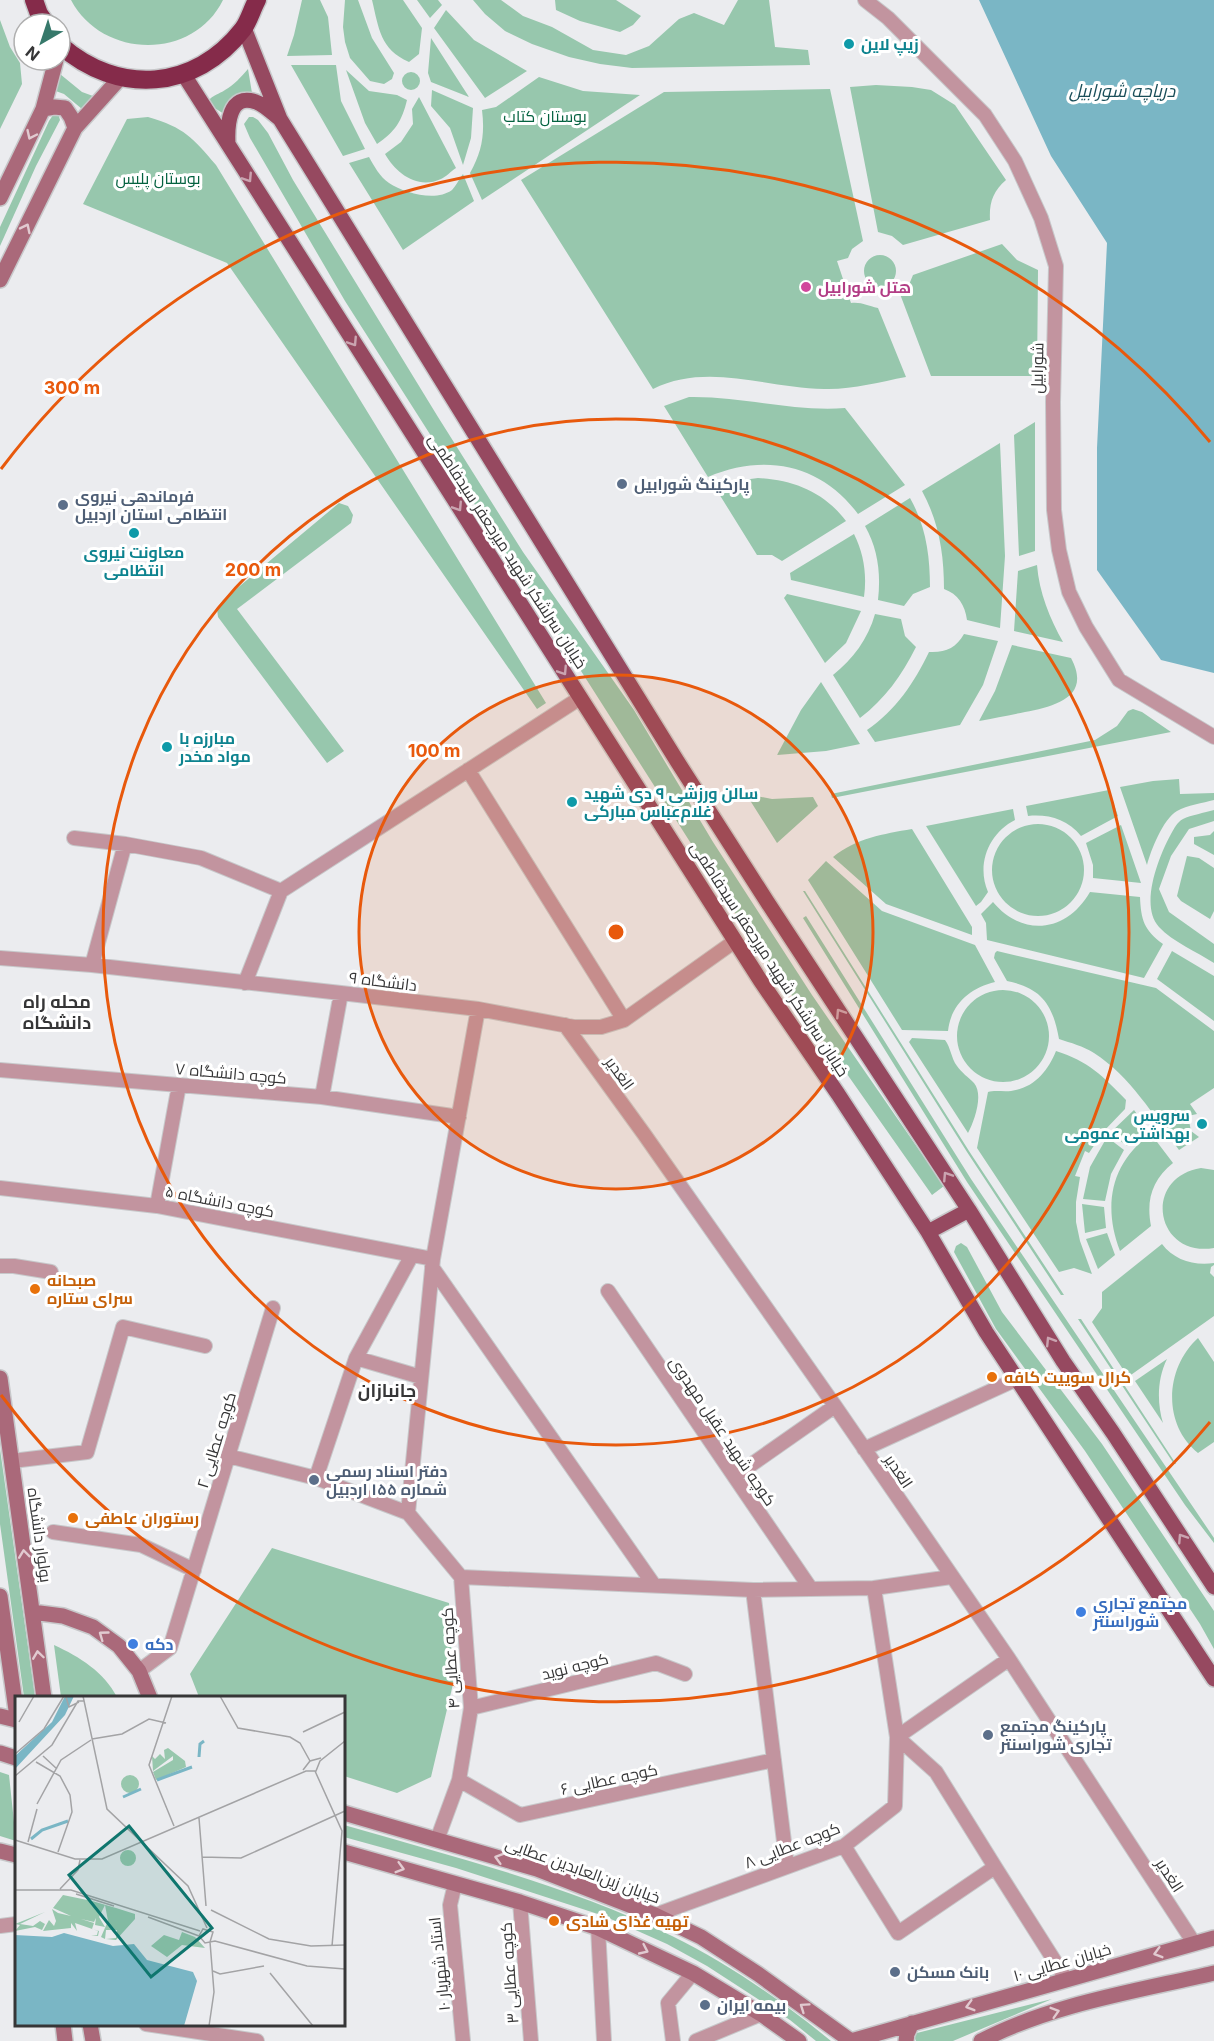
<svg xmlns="http://www.w3.org/2000/svg" width="1214" height="2041" viewBox="0 0 1214 2041" font-family="Inter,Cairo,sans-serif">
  <rect width="100%" height="100%" fill="#ebecef"/>
  <path fill="#97c7ad" d="M71 0H223C193 61 102 59 71 0Z
    M302 0H320L328 17 332 55 287 56 294 35Z
    M345 0H358L372 38 394 73 392 79 384 84 370 81 350 58 345 42 343 27Z
    M372 0H403L422 28 419 54 409 62C380 49 379 29 372 0Z
    M417 0H438L442 5 430 18Z
    M473 0H501L523 16 552 27 593 50 626 55 649 46 679 19 694 13 724 25 738 0H769L775 47 808 50 810 65 632 68 600 64 569 57 532 44 505 31 485 14Z
    M555 0H616L641 16 633 25 620 32 580 21 556 10Z
    M446 10 474 40 527 71 485 98 434 28Z
    M0 20 10 47 20 63 22 84 0 129Z
    M431 38 469 97 431 82 428 73Z
    M291 65H336L341 101 365 149 343 156Z
    M248 69 252 93C240 98 225 98 224 114L210 105 208 101C213 95 219 94 225 90 234 85 241 77 248 69Z
    M346 70 369 91 397 95 407 100C402 121 395 132 377 144L365 123Z
    M402 81a9 9 0 1 1 18 0a9 9 0 1 1-18 0Z
    M60 74 82 92 93 96 82 109 64 94 53 90Z
    M539 77 583 91 640 95 482 200 470 173C482 152 485 134 482 110L496 107Z
    M876 85 912 87 931 90 955 105 1006 180C993 191 989 203 990 220L903 245 892 236 878 232 850 87Z
    M830 89 863 241 852 249 848 258 837 261 851 303C863 302 867 306 878 308L906 377C879 382 851 390 824 389 767 388 707 362 653 389L521 180 664 92Z
    M432 90 473 108 471 138 463 165 450 128 431 106Z
    M419 97 456 168C451 171 446 177 441 179 417 190 396 173 385 154L401 142 413 124 412 109Z
    M58 113 60 120 36 166 0 246V227L49 121 53 115Z
    M148 117C185 128 192 137 216 165L546 703 537 709 227 263 83 204 127 119Z
    M249 117H253L258 120 268 133 293 180 438 417 523 552 634 710 713 842 812 995 944 1186 932 1195 750 936 345 301 250 138 244 124Z
    M369 157C374 166 380 177 389 183 404 193 436 202 452 190 456 186 459 179 463 174L474 201 403 250 349 163Z
    M1002 244 1017 260 1038 270 1037 376H931L900 294 908 287 913 275Z
    M864 271a16 16 0 1 1 32 0a16 16 0 1 1-32 0Z
    M689 397C742 396 793 412 845 408L905 485 858 514C821 464 764 453 708 477L664 406Z
    M1035 422V551L1019 556 1014 435Z
    M1000 443 1005 556 1000 628 967 620C965 605 958 594 944 589 944 554 939 522 922 491Z
    M758 478C794 480 824 492 846 521L782 561 772 555H757L716 489 743 480Z
    M910 498C926 526 930 556 930 587L913 594 904 606 878 600C881 574 878 549 865 526Z
    M339 503 348 506 353 515 351 523 237 609 344 751 327 763 218 617 217 609 223 600Z
    M854 534C864 554 867 575 864 597L791 580 790 573Z
    M1037 565C1039 592 1050 619 1063 642L1014 631 1018 571Z
    M787 594 861 611 846 643 825 663 784 598Z
    M875 614 901 619 905 636 916 647C902 675 885 699 860 718L833 675C853 659 868 639 875 614Z
    M964 634 998 641 983 685 960 725 875 742 867 730C896 710 914 683 929 652 945 653 956 648 964 634Z
    M1012 645 1071 658C1092 697 1055 706 1025 712 1010 715 995 718 979 721L995 691Z
    M821 682 860 744 826 751 777 755 801 710Z
    M1133 709 1142 712 1171 732 832 798 831 794 1095 740 1117 726 1128 711Z
    M1179 779 1180 794 1214 793V800C1203 803 1187 805 1177 811 1163 819 1151 850 1147 865L1120 787 1153 781Z
    M1109 790 1118 816 1081 836C1067 819 1048 814 1028 816L1026 806Z
    M746 794 772 799 813 797 818 806 777 843Z
    M1013 809 1015 820C989 833 976 864 988 892L981 902 976 906 926 826Z
    M1214 810V821L1189 829 1171 856 1159 889 1169 912 1214 944V963C1197 952 1173 942 1159 927 1139 905 1159 856 1171 834 1174 829 1177 822 1183 819 1191 815 1204 813 1214 810Z
    M992 870a46 46 0 1 1 92 0a46 46 0 1 1-92 0Z
    M1121 825 1141 883 1093 878V865L1086 843Z
    M912 829 972 927V935L886 904 833 857C857 838 883 834 912 829Z
    M1214 831V855L1194 844V837L1210 835Z
    M1187 856 1199 858 1214 868V911L1210 919 1181 901 1177 896Z
    M826 861 882 911 975 945 995 982C970 988 951 1004 948 1031L902 1030 808 880Z
    M803 891H805L969 1151 1064 1295H1061L967 1152Z
    M1090 892 1140 897C1141 920 1144 930 1163 944L1144 978 987 940 986 923 981 914 993 902C1023 938 1067 932 1090 892Z
    M806 916 971 1179 1214 1538V1543L1185 1505 967 1182 803 918Z
    M997 951 1156 988 1214 1031V1088L1190 1104 1197 1114 1188 1116 1191 1131 1199 1137 1179 1150C1154 1116 1130 1076 1094 1053 1083 1046 1071 1043 1059 1039 1053 1005 1042 988 1007 981L994 958 995 953Z
    M1172 951 1214 976V1021L1157 979Z
    M957 1036a46 46 0 1 1 92 0a46 46 0 1 1-92 0Z
    M912 1038 945 1040C951 1048 951 1058 957 1066 962 1073 968 1077 974 1083 984 1095 974 1122 968 1133L909 1042Z
    M1056 1051C1088 1061 1103 1076 1126 1100L1125 1109 1103 1132 1089 1153 1085 1151 1075 1176 1080 1177 1076 1202V1222L1080 1241 1092 1274 1074 1268 1059 1272 977 1148 988 1092C995 1090 1003 1092 1011 1091 1034 1088 1048 1071 1056 1051Z
    M1134 1110 1147 1128 1127 1146 1110 1133Z
    M1151 1134 1173 1163C1152 1180 1146 1200 1151 1226L1120 1251C1103 1207 1110 1163 1151 1134Z
    M1107 1137 1124 1150 1111 1174 1105 1201 1083 1199 1090 1167Z
    M1201 1168 1214 1170V1248C1156 1258 1141 1178 1201 1168Z
    M1082 1204 1104 1207 1106 1228 1085 1233Z
    M1107 1233 1115 1255 1098 1269 1086 1239Z
    M961 1243 967 1247 1002 1312 1102 1444 1214 1611V1649L1200 1624 1085 1451 996 1329 954 1252 956 1246Z
    M1162 1244C1174 1260 1194 1266 1214 1263V1265L1211 1267 1210 1273 1214 1277V1316L1128 1377 1092 1322 1102 1308V1292Z
    M1078 1319H1081L1176 1464H1174Z
    M1198 1338 1214 1362V1442L1198 1453C1162 1424 1165 1368 1198 1338Z
    M1167 1359C1157 1379 1157 1403 1163 1423L1135 1381Z
    M0 1449 35 1696V1697H24L0 1524Z
    M272 1548 449 1603 453 1684 431 1777 397 1793 344 1776V1698L199 1697 190 1674Z
    M54 1645C80 1657 104 1672 117 1697H61Z
    M0 1772 9 1775 16 1841 0 1836Z
    M344 1825C454 1857 568 1885 672 1936 729 1964 782 2001 831 2041H816L790 2020 707 1966 667 1944 604 1916 456 1868 344 1837Z
    M1052 1999 953 2041H916L913 2034Z"/>
  <path fill="#7ab6c5" d="M979 0H1214V673L1161 660 1097 570V448L1107 243 1051 156Z"/>
  <g fill="none" stroke-linecap="round" stroke-linejoin="round">
    <g stroke="#c7c8ca" stroke-width="16">
      <path id="street" d="M865 0 888 18 985 115 1015 161 1041 218 1056 266 1053 402 1054 510 1059 550 1069 592 1086 627 1119 680 1214 737
        M468 770 624 1020
        M74 838 125 844 92 965
        M125 844 201 858 281 891
        M0 958 92 965 341 993 478 1009 574 1027H601L624 1020 735 941
        M245 983 281 891 580 698
        M565 1025 644 1134 835 1406 1009 1659 1194 1943
        M0 1070 322 1097 459 1117
        M322 1097 341 993
        M0 1188 157 1206 433 1259
        M157 1206 179 1085
        M0 1266H14L51 1272
        M432 1267 654 1585
        M608 1291 811 1589
        M356 1358 421 1377
        M864 1449 1017 1379
        M228 1456 316 1478 408 1513 461 1577 753 1590 874 1588 951 1577
        M12 1461 87 1452 123 1327 205 1346
        M735 1476 835 1406
        M316 1478 356 1358 412 1255
        M408 1513 433 1259 478 1009
        M53 1532 141 1545 194 1570
        M753 1590 787 1866
        M139 1671 170 1648 273 1308
        M471 1708 656 1663 685 1674
        M459 1780 520 1815 774 1760
        M437 1840 459 1780 471 1708 461 1577
        M844 1846 898 1933 995 1867 936 1772 897 1737 1009 1659
        M995 1867 1066 1979
        M455 1884 450 1905 463 2041
        M520 1902 531 2041
        M655 1915 844 1846 895 1806 897 1737 874 1588
        M0 1926 16 1924
        M598 1928 604 2041
        M146 2024 257 2041
        M673 2041 668 2003 693 1973
        M696 2041 761 2014"/>
    </g>
    <g stroke="#c7c8ca" stroke-width="18">
      <path id="secondary" d="M43 109 54 107 65 108 71 117 75 128
        M0 198 43 109 56 60
        M0 280 75 128 120 78
        M0 1378 44 1698
        M0 1596 16 1710
        M32 1612 63 1616 93 1627 119 1646 139 1671 150 1698
        M0 1716 16 1720
        M0 1753 16 1758
        M344 1813 537 1869 655 1915 701 1937 758 1974 851 2041
        M0 1851 16 1855
        M344 1852 520 1902 598 1928 693 1973 761 2014 799 2041
        M63 2024 65 2041
        M90 2024 93 2041
        M851 2041 1214 1938
        M906 2041 907 2034 912 2023
        M981 2041C1052 2004 1137 1991 1214 1973"/>
    </g>
    <g stroke="#c7c8ca" stroke-width="18">
      <path id="primary" d="M244 28 280 119 677 761 766 900 969 1210 1063 1361 1113 1433 1214 1587
        M184 75 760 980 838 1094 928 1232 986 1332 1214 1679
        M228 144C227 125 229 92 256 102 265 105 273 114 280 119
        M928 1232 969 1210"/>
    </g>
    <g stroke="#c7c8ca" stroke-width="21">
      <path id="highway" d="M34 0 39 14 46 24
        M60 45C118 96 195 91 243 29 249 21 252 9 257 0"/>
    </g>
    <use href="#street" stroke="#c2949f" stroke-width="14"/>
    <use href="#secondary" stroke="#aa697a" stroke-width="15"/>
    <use href="#primary" stroke="#964960" stroke-width="15"/>
    <use href="#highway" stroke="#852b4a" stroke-width="18"/>
  </g>
  <defs><path id="oneway-chevron" d="M-2-3.5L2.5 0L-2 3.5" fill="none" stroke-width="1.6" stroke-linecap="round" stroke-linejoin="round" transform="scale(1.5)"/></defs>
  <g stroke="#e1cad0">
    <use href="#oneway-chevron" transform="translate(31 135) rotate(115)"/>
    <use href="#oneway-chevron" transform="translate(26 228) rotate(-64)"/>
    <use href="#oneway-chevron" transform="translate(24 1554) rotate(-97)"/>
    <use href="#oneway-chevron" transform="translate(103 1635) rotate(-144)"/>
    <use href="#oneway-chevron" transform="translate(38 1655) rotate(-98)"/>
    <use href="#oneway-chevron" transform="translate(499 1858) rotate(-164)"/>
    <use href="#oneway-chevron" transform="translate(400 1868) rotate(16)"/>
    <use href="#oneway-chevron" transform="translate(644 1950) rotate(25)"/>
    <use href="#oneway-chevron" transform="translate(1158 1953) rotate(164)"/>
    <use href="#oneway-chevron" transform="translate(970 2006) rotate(164)"/>
    <use href="#oneway-chevron" transform="translate(804 2007) rotate(-145)"/>
    <use href="#oneway-chevron" transform="translate(1055 2012) rotate(-17)"/>
  </g>
  <g stroke="#caa4b0">
    <use href="#oneway-chevron" transform="translate(248 178) rotate(57)"/>
    <use href="#oneway-chevron" transform="translate(353 342) rotate(57)"/>
    <use href="#oneway-chevron" transform="translate(458 507) rotate(57)"/>
    <use href="#oneway-chevron" transform="translate(563 671) rotate(57)"/>
    <use href="#oneway-chevron" transform="translate(840 1013) rotate(-123)"/>
    <use href="#oneway-chevron" transform="translate(947 1176) rotate(-123)"/>
    <use href="#oneway-chevron" transform="translate(1050 1341) rotate(-122)"/>
    <use href="#oneway-chevron" transform="translate(1182 1538) rotate(-123)"/>
  </g>
  <circle cx="616" cy="932" r="257" fill="#e8590c" fill-opacity=".12"/>
  <g fill="none" stroke="#e8590c" stroke-width="3">
    <circle cx="616" cy="932" r="257"/>
    <circle cx="616" cy="932" r="513"/>
    <path d="M1210 1422A770 770 0 0 1 1 1395M1 469A770 770 0 0 1 1210 442"/>
  </g>
  <g fill="#0f9aa8" stroke="#fff" stroke-width="2">
    <circle cx="849" cy="44" r="6"/>
    <circle cx="134" cy="533" r="6"/>
    <circle cx="167" cy="747" r="6"/>
    <circle cx="572" cy="802" r="6"/>
    <circle cx="1202" cy="1124" r="6"/>
  </g>
  <circle fill="#d1479c" stroke="#fff" stroke-width="2" cx="806" cy="287" r="6"/>
  <g fill="#5c6f8a" stroke="#fff" stroke-width="2">
    <circle cx="622" cy="484" r="6"/>
    <circle cx="63" cy="505" r="6"/>
    <circle cx="314" cy="1480" r="6"/>
    <circle cx="988" cy="1735" r="6"/>
    <circle cx="895" cy="1972" r="6"/>
    <circle cx="705" cy="2005" r="6"/>
  </g>
  <g fill="#e8710a" stroke="#fff" stroke-width="2">
    <circle cx="35" cy="1289" r="6"/>
    <circle cx="992" cy="1377" r="6"/>
    <circle cx="73" cy="1518" r="6"/>
    <circle cx="554" cy="1921" r="6"/>
  </g>
  <g fill="#3f7fe0" stroke="#fff" stroke-width="2">
    <circle cx="1081" cy="1612" r="6"/>
    <circle cx="133" cy="1644" r="6"/>
  </g>
  <g text-anchor="middle" stroke-width="6" stroke-linejoin="round" paint-order="stroke">
    <g font-size="16" font-weight="bold" fill="#0d838f" stroke="#fff" text-anchor="start">
      <text x="861" y="50">زیپ لاین</text>
      <text x="134" y="558" text-anchor="middle">معاونت نیروی<tspan x="134" dy="18">انتظامی</tspan></text>
      <text x="179" y="744">مبارزه با<tspan x="179" dy="18">مواد مخدر</tspan></text>
      <text x="584" y="799">سالن ورزشی ۹ دی شهید<tspan x="584" dy="18">غلام‌عباس مبارکی</tspan></text>
      <text x="1190" y="1121" text-anchor="end">سرویس<tspan x="1190" dy="18">بهداشتی عمومی</tspan></text>
    </g>
    <g font-size="16" fill="#046240" stroke="#fff">
      <text x="545" y="122">بوستان کتاب</text>
      <text x="158" y="184">بوستان پلیس</text>
    </g>
    <g font-size="16" font-weight="bold" fill="#b23c85" stroke="#fff" text-anchor="start">
      <text x="818" y="293">هتل شورابیل</text>
    </g>
    <g font-size="16" fill="#363637" stroke="#fff">
      <text transform="translate(1037 368) rotate(-89)" y="6">شورابیل</text>
      <text transform="translate(508 551) rotate(57)" y="6">خیابان سرلشکر شهید میرجعفر سیدفاطمی</text>
      <text transform="translate(770 959) rotate(57)" y="6">خیابان سرلشکر شهید میرجعفر سیدفاطمی</text>
      <text transform="translate(383 981) rotate(7)" y="6">دانشگاه ۹</text>
      <text transform="translate(231 1073) rotate(5)" y="6">کوچه دانشگاه ۷</text>
      <text transform="translate(620 1073) rotate(54)" y="6">الغدیر</text>
      <text transform="translate(220 1201) rotate(11)" y="6">کوچه دانشگاه ۵</text>
      <text transform="translate(723 1431) rotate(56)" y="6">کوچه شهید عقیل مهدوی</text>
      <text transform="translate(216 1440) rotate(-73)" y="6">کوچه عطایی ۲</text>
      <text transform="translate(899 1471) rotate(56)" y="6">الغدیر</text>
      <text transform="translate(40 1535) rotate(82)" y="6">بولوار دانشگاه</text>
      <text transform="translate(450 1658) rotate(-94)" y="6">کوچه عطایی ۴</text>
      <text transform="translate(575 1666) rotate(-14)" y="6">کوچه نوید</text>
      <text transform="translate(609 1779) rotate(-12)" y="6">کوچه عطایی ۶</text>
      <text transform="translate(792 1845) rotate(-21)" y="6">کوچه عطایی ۸</text>
      <text transform="translate(583 1870) rotate(20)" y="6">خیابان زین‌العابدین عطایی</text>
      <text transform="translate(1170 1875) rotate(57)" y="6">الغدیر</text>
      <text transform="translate(1062 1962) rotate(-16)" y="6">خیابان عطایی ۱۰</text>
      <text transform="translate(439 1964) rotate(-96)" y="6">استاد شهریار ۱۰</text>
      <text transform="translate(509 1973) rotate(-94)" y="6">کوچه عطایی ۳</text>
    </g>
    <g font-size="16" font-weight="bold" fill="#4e5e75" stroke="#fff" text-anchor="start">
      <text x="634" y="490">پارکینگ شورابیل</text>
      <text x="75" y="502">فرماندهی نیروی<tspan x="75" dy="18">انتظامی استان اردبیل</tspan></text>
      <text x="326" y="1477">دفتر اسناد رسمی<tspan x="326" dy="18">شماره ۱۵۵ اردبیل</tspan></text>
      <text x="1000" y="1732">پارکینگ مجتمع<tspan x="1000" dy="18">تجاری شوراسنتر</tspan></text>
      <text x="907" y="1978">بانک مسکن</text>
      <text x="717" y="2011">بیمه ایران</text>
    </g>
    <g font-size="16" font-weight="bold" fill="#c56008" stroke="#fff" text-anchor="start">
      <text x="47" y="1286">صبحانه<tspan x="47" dy="18">سرای ستاره</tspan></text>
      <text x="1004" y="1383">کرال سوییت کافه</text>
      <text x="85" y="1524">رستوران عاطفی</text>
      <text x="566" y="1927">تهیه غذای شادی</text>
    </g>
    <g font-size="16" font-weight="bold" fill="#366cbe" stroke="#fff" text-anchor="start">
      <text x="1093" y="1609">مجتمع تجاری<tspan x="1093" dy="18">شوراسنتر</tspan></text>
      <text x="145" y="1650">دکه</text>
    </g>
    <g font-size="18" font-style="italic" fill="#194e59" stroke="#fff">
      <text x="1122" y="97">دریاچه شورابیل</text>
    </g>
    <g font-size="18" font-weight="bold" fill="#363637" stroke="#fff">
      <text x="57" y="1008">محله راه<tspan x="57" dy="21">دانشگاه</tspan></text>
      <text x="387" y="1397">جانبازان</text>
    </g>
  </g>
  <g transform="translate(15 1696)">
    <rect width="330" height="330" fill="#ebecef"/>
    <path d="M153 52 170 65 171 71 141 84 138 76 158 64V60L138 75 137 60 140 63 145 58 150 63 149 54ZM106 88a9 9 0 1 1 18 0a9 9 0 1 1-18 0ZM105 162a8 8 0 1 1 16 0a8 8 0 1 1-16 0ZM48 199 77 205 101 212 120 218V223L101 244 91 243 101 242 102 234H91L90 243 86 241 93 225 90 209 84 221 90 231 80 229 81 222 79 226 66 223 79 227 77 233 84 235 83 240 76 239H82L83 235 60 227 62 235 56 227V232L28 235 34 224 39 230 41 225 37 213 43 217 56 220 38 212ZM30 216 5 228 18 230 25 225 30 228 27 234 20 231 0 235 5 229 0 228ZM167 236 180 241 190 252 167 249 152 261 136 250 149 239 164 244Z" fill="#97c7ad"/>
    <path d="M50 0H59L50 19 0 73V60L37 26ZM49 237 98 250 119 248 132 264 178 276 182 285 169 330H0V239L37 241Z" fill="#7ab6c5"/>
    <path fill="none" stroke="#7ab6c5" stroke-width="3" d="M184 61 185 48 189 45M142 84 177 71M108 101 126 93M16 143 27 134 53 125"/>
    <path fill="none" stroke="#a3a3a5" stroke-width="1.5" d="M68 0 92 113 173 190 192 232M157 0 134 69 159 130M205 0 223 32 275 41 285 47 295 65M51 1 54 11 64 6M4 26 19 0M288 36 330 16M77 43 107 38 134 23 151 27M0 58 29 33 49 0M28 60 42 73M21 66 45 80 55 99 57 116 43 156M288 74 295 65 306 62M300 75 327 135 317 250M0 80 37 49 63 5H69M22 108 46 64 76 44M184 122 191 210M0 144 60 163H87L291 75H301L305 65 330 45M13 146 22 113M187 161 226 162 330 115M45 193 63 174 65 164M0 194H56L185 235M61 198 99 210M196 214 254 243 296 250 330 249M133 221 184 240M195 246 198 236 188 233 184 240 190 247 200 245 292 270 330 273M198 275 205 278 249 270M255 277 298 330M194 330 199 296 195 246"/>
    <path fill="#0f766e" fill-opacity="0.15" stroke="#0f766e" stroke-width="3" d="M114 130 197 232 136 281 54 179Z"/>
    <rect width="330" height="330" fill="none" stroke="#363637" stroke-width="3"/>
  </g>
  <circle cx="616" cy="932" r="9" fill="#e8590c" stroke="#fff" stroke-width="3"/>
  <g font-size="18" text-anchor="middle" font-weight="bold" fill="#e8590c" stroke="#fff" stroke-width="6" stroke-linejoin="round" paint-order="stroke">
    <text x="72" y="394">300 m</text>
    <text x="253" y="576">200 m</text>
    <text x="434" y="757">100 m</text>
  </g>
  <g transform="translate(42 42) rotate(219)"><circle r="28" fill="#ffffff" stroke="#afafaf" stroke-width="1.5"/>
  <path d="M0-4.5L10 22L0 15L-10 22Z" fill="#37796b"/>
  <text y="-9" font-size="16" font-weight="bold" text-anchor="middle" fill="#363637">N</text>
  </g>
</svg>
